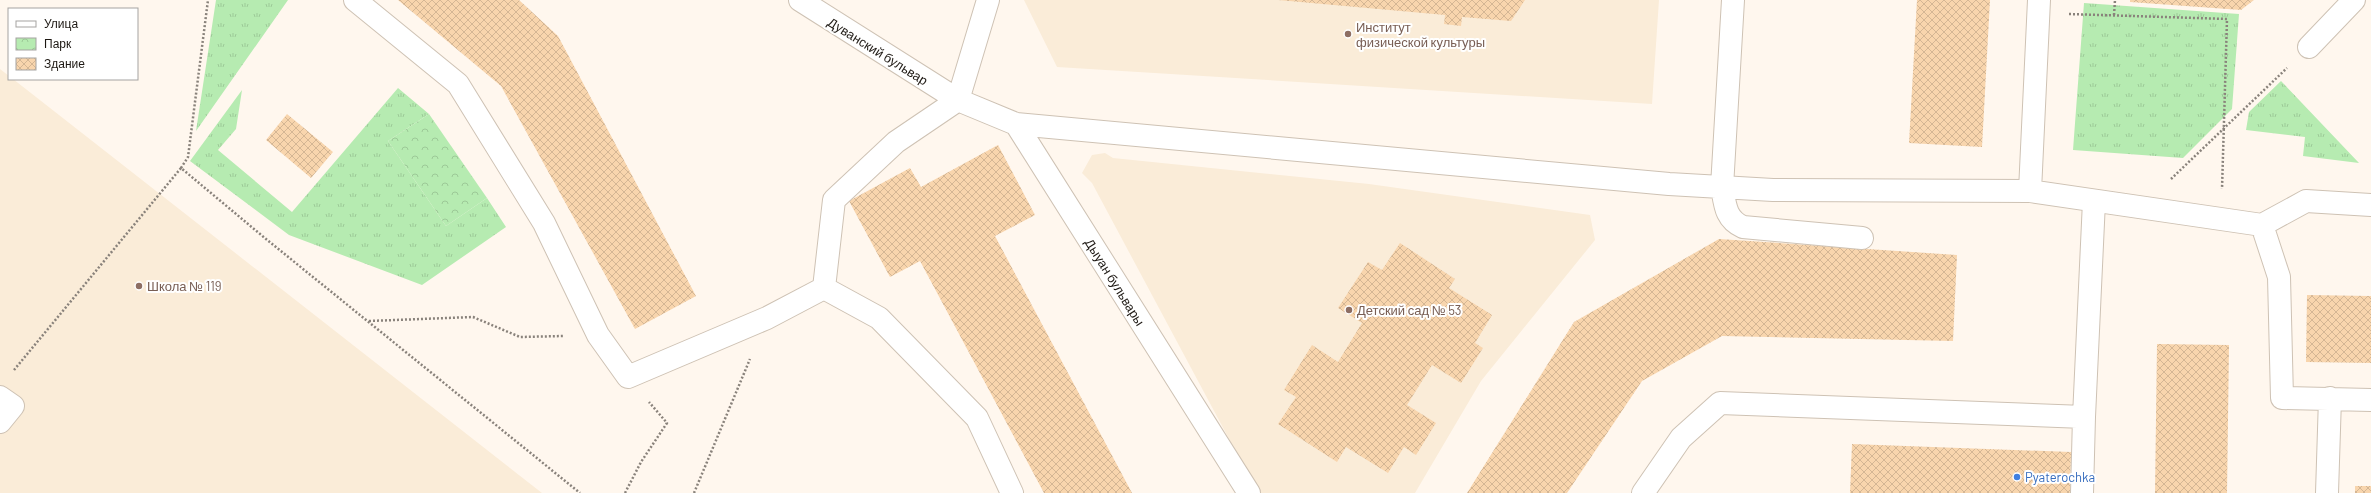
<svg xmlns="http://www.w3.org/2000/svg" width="2371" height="493" viewBox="0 0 2371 493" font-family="Barlow,sans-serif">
  <defs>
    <pattern id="grass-tufts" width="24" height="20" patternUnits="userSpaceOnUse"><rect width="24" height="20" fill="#b6ebb1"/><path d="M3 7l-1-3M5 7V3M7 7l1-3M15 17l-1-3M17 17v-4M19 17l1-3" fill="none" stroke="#9cc997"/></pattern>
    <pattern id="park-crowns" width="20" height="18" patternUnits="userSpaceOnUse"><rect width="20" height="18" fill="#b6ebb1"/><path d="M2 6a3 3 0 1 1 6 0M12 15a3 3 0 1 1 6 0" fill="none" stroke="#9cc997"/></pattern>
    <pattern id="building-cross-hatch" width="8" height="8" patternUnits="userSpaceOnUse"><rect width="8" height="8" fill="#f8d5ad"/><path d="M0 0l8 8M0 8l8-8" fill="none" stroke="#d4b694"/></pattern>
  </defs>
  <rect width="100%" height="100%" fill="#fff7ee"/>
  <path fill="#faecd8" d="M1024 0H1659L1652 104 1057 67Z
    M0 69 9 76V79H13L542 493H0Z
    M1105 153 1113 158 1369 184 1590 215 1595 240 1481 381 1415 493H1258L1092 183 1082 173 1092 155Z"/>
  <path fill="url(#grass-tufts)" d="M216 0H288L196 131Z
    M2084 3 2239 14 2232 109 2183 158 2073 150Z
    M2281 81 2359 163 2303 156 2305 137 2246 130 2249 112Z
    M398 88 429 114 388 141 446 226 487 198 506 227 422 285 289 235 190 161 242 90 236 129 218 150 292 212Z"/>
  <path fill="url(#park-crowns)" d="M429 114 487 198 446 226 388 141Z"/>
  <path fill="url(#building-cross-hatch)" d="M398 0H519L558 36 696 296 635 329 501 86Z
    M1278 0H1525L1511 21 1462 17 1461 26 1444 24 1445 15Z
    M1917 0H1990L1982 147 1909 143Z
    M2130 0H2254L2241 10 2130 2Z
    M287 114 333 152 311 178 266 140Z
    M998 145 1035 215 995 236 1132 493H1044L920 261 890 277 849 201 910 168 921 187Z
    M1719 239 1957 255 1953 341 1722 336 1642 381 1567 493H1467L1574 322Z
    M1400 243 1455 279 1449 288 1492 315 1475 343 1483 348 1461 383 1432 365 1407 405 1436 423 1416 455 1404 447 1388 473 1346 447 1337 462 1278 424 1296 397 1284 390 1312 345 1338 362 1362 323 1338 308 1368 262 1382 270Z
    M2307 295 2371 296V363L2306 362Z
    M2157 344 2229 345 2227 493H2155Z
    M1852 444 2071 452 2070 493H1850Z
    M2355 486H2371V493H2355Z"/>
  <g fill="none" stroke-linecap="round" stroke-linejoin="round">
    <g stroke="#cec2b4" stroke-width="24">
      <path id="minor" d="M355 0 458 84 544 223 598 335 628 377 767 318 824 288 879 318 977 418 1012 493
        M800 0 958 100 1016 124 1249 493
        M1733 0 1722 187C1725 204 1725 219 1743 227L1862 238
        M2309 47 2354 0
        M958 100 988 0
        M1016 124 1669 184 1773 190 2030 191 2262 225 2306 201 2371 205
        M2030 191 2039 0
        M2262 225 2279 277 2282 398 2371 400
        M824 288 834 200 896 142 958 100
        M0 397 13 406 0 422
        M1643 493 1681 438 1720 403 2084 417 2094 201
        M2082 493 2084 417
        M2327 493 2330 398"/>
    </g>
    <path stroke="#89827b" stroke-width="2.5" stroke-dasharray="2 2" stroke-linecap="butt" d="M2069 14 2227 19 2222 189
      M2114 15 2115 0
      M181 168 188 157 208 0
      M2171 179 2287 68
      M369 321 473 317 520 337 563 336
      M14 370 181 168 266 239 580 493
      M625 493 641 462 667 423 649 402
      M694 493 750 359"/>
    <use href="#minor" stroke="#fff" stroke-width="22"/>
  </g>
  <g fill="#8d6e63" stroke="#fff" stroke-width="1.5">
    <circle cx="1348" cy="34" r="4"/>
    <circle cx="139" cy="286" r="4"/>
    <circle cx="1349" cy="310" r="4"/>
  </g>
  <circle fill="#3f7fe0" stroke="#fff" stroke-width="1.5" cx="2017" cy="477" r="4"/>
  <g text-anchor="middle" stroke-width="4" stroke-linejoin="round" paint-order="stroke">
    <g font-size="13" fill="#785e54" stroke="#fff" text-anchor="start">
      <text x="1356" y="32">Институт<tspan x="1356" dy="15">физической культуры</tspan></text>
      <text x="147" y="291">Школа № 119</text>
      <text x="1357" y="315">Детский сад № 53</text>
    </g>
    <g font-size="13" fill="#1d1813" stroke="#fff">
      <text transform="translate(878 51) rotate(32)" y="5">Дуванский бульвар</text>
      <text transform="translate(1115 282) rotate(58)" y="5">Дыуан бульвары</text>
    </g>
    <g font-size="13" fill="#366cbe" stroke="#fff" text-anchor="start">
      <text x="2025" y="482">Pyaterochka</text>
    </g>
  </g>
  <rect x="8" y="8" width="130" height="72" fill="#ffffff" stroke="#a5a3a1"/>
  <rect x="16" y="21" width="20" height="6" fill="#ffffff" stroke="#a5a3a1"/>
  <text x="44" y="28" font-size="12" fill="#1d1813">Улица</text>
  <rect x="16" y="38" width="20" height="12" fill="url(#park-crowns)" stroke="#a5a3a1"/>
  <text x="44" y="48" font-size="12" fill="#1d1813">Парк</text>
  <rect x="16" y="58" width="20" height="12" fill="url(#building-cross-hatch)" stroke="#a5a3a1"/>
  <text x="44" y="68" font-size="12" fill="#1d1813">Здание</text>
</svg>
